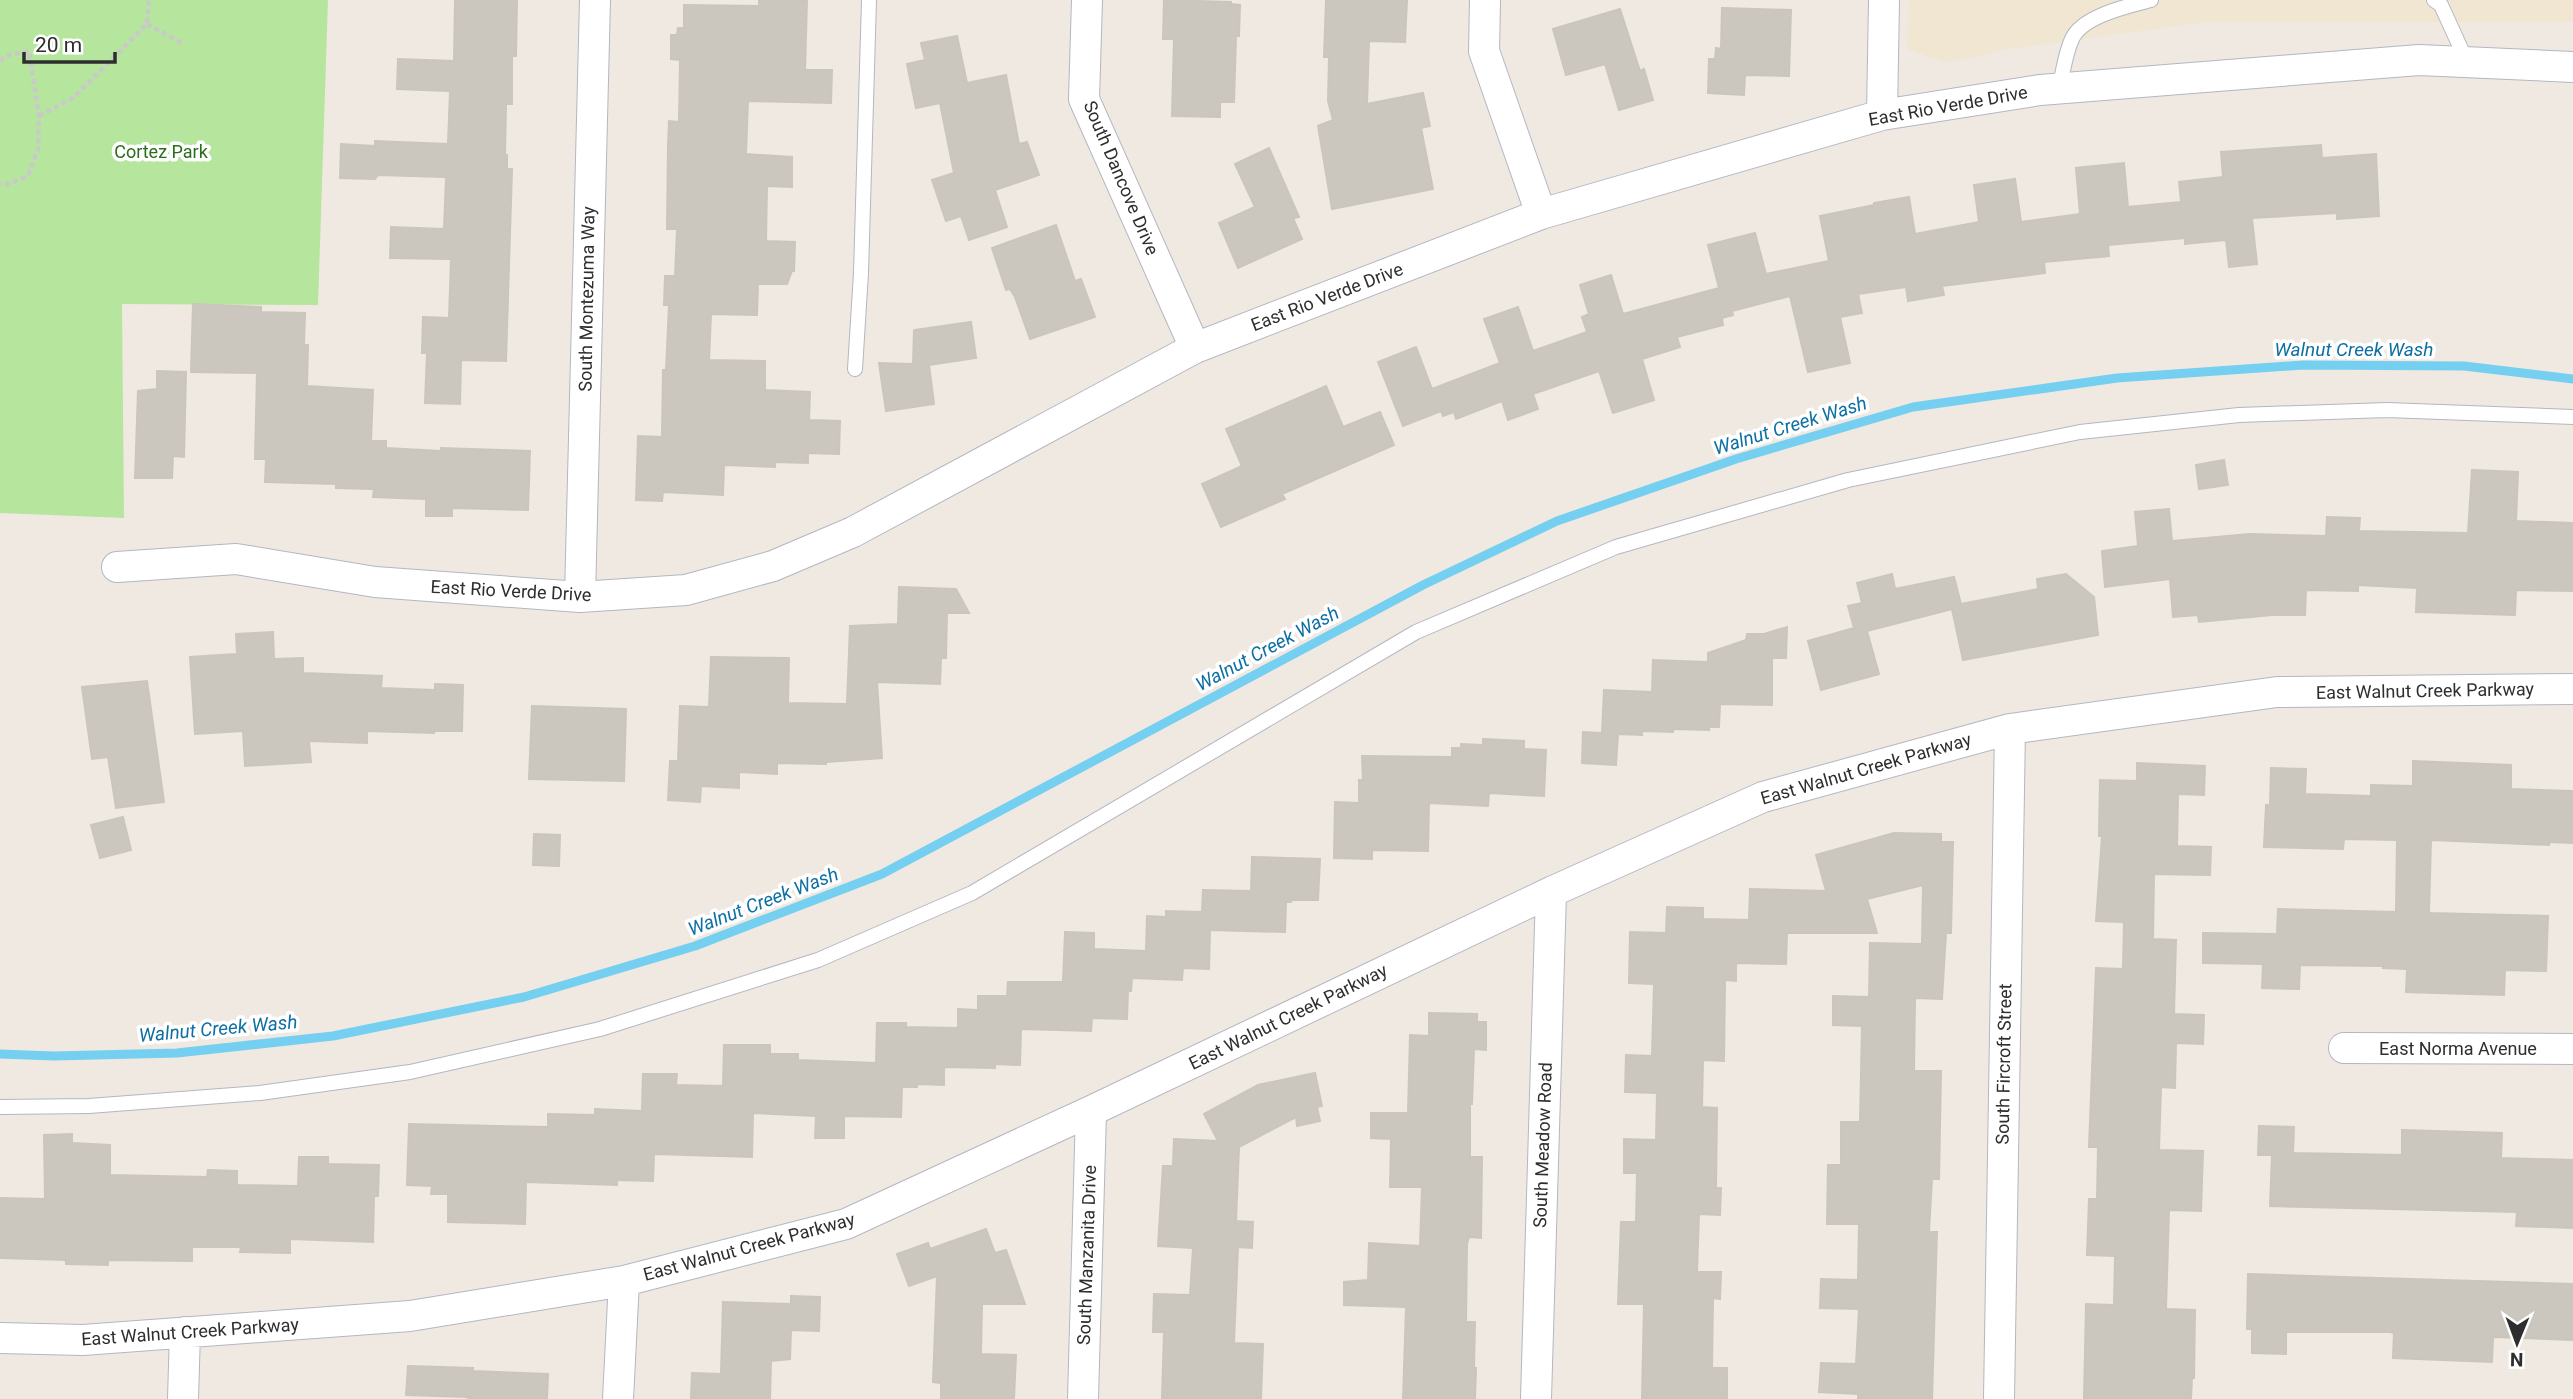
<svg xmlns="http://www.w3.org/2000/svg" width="2573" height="1399" viewBox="0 0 2573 1399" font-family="Roboto,sans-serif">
  <rect width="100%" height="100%" fill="#efe9e1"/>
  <path fill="#f0e6d1" d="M1909 0H2573V22H2207L2001 50 1977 57 1944 62 1907 49Z"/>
  <path fill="#b6e59e" d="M0 0H328L318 305 122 304 124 518 0 513Z"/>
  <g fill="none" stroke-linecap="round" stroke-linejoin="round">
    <path stroke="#75cff0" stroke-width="9" d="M0 1054 54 1056 177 1053 333 1036 524 997 695 946 882 874 1423 585 1557 521 1736 459 1913 407 2117 378 2303 365 2464 366 2573 379"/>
  </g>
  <path fill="#cbc7bf" stroke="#cbc5ba" stroke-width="2" d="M455 0H517L516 56H512V104H506L505 155H507V169H512L506 361 461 360 460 404 425 403 427 353H422L423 317 449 318 451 259 390 258 391 227 444 229 446 177 378 175 375 179 340 178 341 144 375 146V141L448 144 450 91 397 89 398 59 454 61Z
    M759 0H807L805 70H832L831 103 748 101 746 154 792 157V187L767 186 766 241 795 242 794 271H792L787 284H758L757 315 711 314 709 360 765 361V390L810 392 809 420 840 421 839 454 808 453V463L775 462V467L724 465 723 495 663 492 662 501 636 500 638 436 662 437 663 370H666L669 305H664L665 276H675L677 229H667L668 145 669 121 679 122 680 60 671 59V35H677L678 28H684V5L759 6Z
    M1164 0 1231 2V4L1240 5 1239 36H1236L1234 102H1220V117L1172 116 1174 39H1163Z
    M1326 0H1407L1405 42 1369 41 1367 104 1423 93 1430 126 1421 128 1433 189 1332 209 1318 126 1333 120 1328 101 1329 57H1324Z
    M1722 8 1791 10 1789 76 1745 75 1744 95 1708 93 1709 59H1715L1716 48 1721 49Z
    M1620 9 1640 71 1644 69 1653 100 1619 110 1605 64 1566 75 1553 29Z
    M957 36 967 83 1006 75 1019 144 1027 142 1039 175 995 190 1007 227 969 240 961 216 946 221 932 180 954 173 940 103 916 108 907 64 925 60 921 43Z
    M2321 145 2322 158 2376 154 2379 216 2337 219V213L2252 218 2257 264 2229 267 2226 240 2185 244V238L2108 245 2109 256 2044 262 2045 273 1942 286 1944 295 1908 301 1906 287 1858 294 1862 313 1840 317 1850 363 1808 372 1790 296 1732 311 1733 315 1722 318 1723 325 1677 337 1680 347 1642 359 1654 400 1613 413 1599 371 1533 394 1538 409 1508 420 1502 401 1456 419 1454 412 1443 416 1441 411 1403 426 1378 362 1416 347 1432 389 1500 363 1484 319 1518 307 1533 351 1587 332 1582 317 1589 314 1580 285 1611 275 1623 314 1719 288 1708 245 1755 233 1766 274 1829 261 1820 216 1874 205V203L1909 197 1915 234 1979 222 1974 185 2015 179 2021 222 2080 214 2076 168 2124 163 2128 207 2181 202 2179 182 2223 177 2221 152Z
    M1269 148 1299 217 1293 218 1302 239 1238 268 1219 223 1255 207 1235 164Z
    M1056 225 1075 281 1081 279 1095 317 1030 339 1015 297 1010 289 1006 290 992 248Z
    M193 304 261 307V312L305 313 304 345H308L307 386 373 390 371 441H386V448L441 451V448L530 451 528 510 452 508V516H426V499L373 497 374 489 336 488V484L265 482 266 459H255L257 373 191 372Z
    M971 322 976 358 929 365 934 404 886 411 879 363 913 364 914 330Z
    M157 371 186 372 184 457 173 456 172 478H135L138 391 157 389Z
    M1326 386 1343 427 1380 412 1394 445 1282 494 1285 499 1221 527 1202 484 1242 466 1226 429Z
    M2224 460 2228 485 2199 489 2196 465Z
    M2472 470 2518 472 2516 521 2573 523V591L2516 590 2515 615 2416 612 2417 588 2358 585V591L2306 590 2305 615H2272L2199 622 2198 615 2173 617 2170 579 2105 587 2102 551 2138 546 2135 512 2169 509 2172 541 2250 534 2326 536 2327 517 2360 518 2359 531 2468 533Z
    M1892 574 1895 589 1954 577 1961 604 2038 589 2037 579 2066 574 2094 597 2098 635 1963 660 1952 609 1867 631 1879 674 1821 690 1808 641 1854 628 1848 606 1862 603 1857 583Z
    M899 587 956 589 969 613H947L946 658H941L940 684 877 682 882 758 826 762V764L777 763V774L739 772V788L701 786 700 802 668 800 670 761H678L680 706 709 707 711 657 789 658 788 703 847 704 850 626 898 624Z
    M1787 627 1786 658H1772V705L1720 704 1719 727H1709V730L1673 729V732L1642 731V735L1618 734 1616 765 1582 763 1583 732 1602 733 1604 690 1652 692 1653 660 1708 662V653L1746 640 1747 634H1764Z
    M273 632 274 659 303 658V673L382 676 381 688 435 690V684L463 685 462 731H434V733L367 731V743L309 741 311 762 245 766 243 731 195 734 190 657 237 654 236 634Z
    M147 681 164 802 116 808 108 757 92 759 82 687Z
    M532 706 626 709 624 781 529 779Z
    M1483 739 1524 741V749L1546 750 1544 796 1489 793 1488 806 1429 803 1428 851 1372 850V859L1334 858 1335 802 1359 803V780H1363L1362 756 1452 757V748H1461V744L1483 745Z
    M2413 761 2511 765V789L2573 791V843L2549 842V845L2431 840 2429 913 2548 916 2546 971 2505 970 2504 995 2470 994 2406 992 2407 969 2383 968V966L2300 965 2299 989 2262 988 2263 964 2203 963V933L2277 934 2278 909 2396 912 2397 840 2344 839 2343 849 2264 847 2266 805H2270L2271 768 2306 769 2305 794 2371 796V785L2413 786Z
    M2137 763 2205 766 2204 795 2178 794 2177 846 2211 847 2210 875 2154 874 2153 939 2176 940 2174 1014 2204 1015 2203 1044 2176 1043 2175 1088 2161 1087 2159 1150 2203 1151 2201 1211 2169 1210 2166 1309 2195 1310 2194 1378H2192L2191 1399H2084L2086 1304 2114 1305 2115 1256 2087 1255 2089 1199H2097L2098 1147H2089L2096 968 2123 969 2124 922 2096 921 2102 836H2099L2100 780 2137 781Z
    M123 817 131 850 100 858 91 825Z
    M1894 833 1941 834V842H1953L1951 933H1946L1942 999 1915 998 1914 1071H1941L1939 1179H1932L1929 1232H1937L1932 1399H1858V1394L1819 1392 1821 1363 1856 1364 1859 1309 1820 1308 1821 1279 1858 1280 1859 1224H1827L1828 1165H1841V1122H1860L1862 1026 1833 1025V996L1869 997 1870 943 1922 944 1923 885 1867 899 1877 933H1787L1786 964 1736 963V981L1725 980 1724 1061 1703 1060 1702 1107 1717 1108 1716 1188H1721L1720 1215 1699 1214 1697 1272H1721L1720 1299 1713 1298 1712 1368H1727V1399H1642L1644 1304H1618L1621 1222H1636L1637 1173H1624V1139L1656 1140 1657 1093 1625 1092 1626 1055 1652 1056 1654 984 1629 983 1630 932 1666 933 1667 907 1703 908V919L1749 920 1750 889 1826 891 1816 855Z
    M534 834 560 835 559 866 533 865Z
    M1252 857 1320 859 1318 900H1292L1291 902H1286L1285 932 1210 930 1209 969 1183 968 1182 980 1132 978 1131 991H1128L1127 1019 1092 1018 1091 1031 1021 1029 1020 1065 995 1064V1068L944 1067V1085L917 1084V1087H902L901 1117 844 1116V1138H815L816 1116 753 1113 752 1157 654 1154 653 1181 617 1180V1185L526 1182 525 1224 448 1222V1194H431L432 1186 407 1185 409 1124 548 1127V1114L595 1115V1109L642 1111 643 1074H677L676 1085 723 1086 724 1045H770V1054H798V1060L876 1063 877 1023H906V1027L958 1028V1009L978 1010V996H1007L1008 982H1063L1065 932 1094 933V949L1146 951 1147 916 1166 917V911L1202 912 1203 890 1251 891Z
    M1429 1013 1477 1014V1022H1486V1050L1474 1049 1472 1104H1470V1157H1482L1481 1238 1469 1237 1467 1244 1466 1322H1475L1474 1368H1476L1475 1399H1403L1406 1307 1344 1305V1282L1368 1280 1369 1243 1420 1246 1422 1187H1390L1391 1139 1371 1138V1113H1408L1410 1035 1429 1036Z
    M1315 1073 1322 1106 1317 1107 1320 1121 1297 1126 1296 1117 1239 1147 1236 1221 1253 1222 1252 1248 1238 1247 1234 1343 1263 1344 1261 1399H1162L1164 1332H1153L1154 1294 1190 1295 1193 1248 1158 1246 1163 1166H1173L1174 1139 1218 1141 1204 1114 1258 1085Z
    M2259 1126 2294 1127 2293 1153 2402 1155V1130L2502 1133 2501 1158 2573 1160V1228L2516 1226 2517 1212 2270 1206 2272 1155H2258Z
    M72 1134V1143L110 1145V1175L207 1177 208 1170 237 1171V1185L298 1186 299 1157H328V1164L379 1165 378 1196H374L373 1242 290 1239V1253L240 1252 241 1247H192V1261L108 1260V1265L66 1264V1260L0 1258V1198L45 1199 44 1135Z
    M986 1229 995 1253 1006 1250 1025 1304H982L981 1354 1016 1355 1014 1399H941V1383L933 1382 937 1276 909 1286 897 1254 928 1243 930 1249Z
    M2248 1274 2573 1284V1340L2493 1337 2492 1362 2393 1358 2394 1333 2390 1332H2286V1354L2252 1353V1329H2247Z
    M791 1296 820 1297 819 1331 791 1330 790 1359 771 1361 770 1399H691L692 1373 721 1374 723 1302 791 1304Z
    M408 1366 473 1368V1371L548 1374 547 1399H468V1397L406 1395Z"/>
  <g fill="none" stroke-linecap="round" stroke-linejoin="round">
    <g stroke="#b4b7c1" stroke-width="16">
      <path id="service" d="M2434 0 2441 5 2467 62
        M2059 89C2063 73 2065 54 2072 39 2082 16 2128 6 2151 0
        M855 369 861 273 869 0
        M0 1107 89 1106 260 1093 410 1072 600 1029 818 960 972 893 1416 632 1616 547 1848 480 2080 432 2239 415 2387 410 2573 417"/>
    </g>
    <g stroke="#b4b7c1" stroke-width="32">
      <path id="minor" d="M1087 0 1084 99 1195 348
        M1485 0 1484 51 1541 214
        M1882 115 1884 0
        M117 567 236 559 375 582 580 597 686 590 773 566 853 532 1195 348 1541 214 1882 115 2040 90 2419 60 2573 67
        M580 597 595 0
        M2344 1048 2573 1049
        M0 1338 83 1340 410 1316 624 1281 846 1224 1091 1111 1551 892 1763 797 2010 729 2277 692 2573 689
        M183 1399 185 1332
        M618 1399 624 1281
        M1083 1399 1091 1111
        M1536 1399 1551 892
        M1999 1399 2010 729"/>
    </g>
    <path stroke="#c9c9c9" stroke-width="4.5" stroke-dasharray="5 3.5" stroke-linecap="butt" d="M147 24 184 44
      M0 61 9 55 29 51 39 116 38 149 28 176 8 184H0
      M39 116 73 98 147 24 149 0"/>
    <use href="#service" stroke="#fff" stroke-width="14"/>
    <use href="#minor" stroke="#fff" stroke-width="30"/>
  </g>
  <g text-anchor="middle" stroke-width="7" stroke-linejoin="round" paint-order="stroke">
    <g font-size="18" fill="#2e2e2e" stroke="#fff">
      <text transform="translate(1948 106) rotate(-10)" y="6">East Rio Verde Drive</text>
      <text transform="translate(1121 178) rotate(67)" y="6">South Dancove Drive</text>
      <text transform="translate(1327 297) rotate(-21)" y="6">East Rio Verde Drive</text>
      <text transform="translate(587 299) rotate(-89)" y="6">South Montezuma Way</text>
      <text transform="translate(511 591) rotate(3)" y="6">East Rio Verde Drive</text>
      <text transform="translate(2425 691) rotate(-1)" y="6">East Walnut Creek Parkway</text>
      <text transform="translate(1866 769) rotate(-16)" y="6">East Walnut Creek Parkway</text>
      <text transform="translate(1288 1017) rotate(-26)" y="6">East Walnut Creek Parkway</text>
      <text x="2458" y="1055">East Norma Avenue</text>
      <text transform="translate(2004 1064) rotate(-89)" y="6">South Fircroft Street</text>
      <text transform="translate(1543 1145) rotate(-88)" y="6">South Meadow Road</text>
      <text transform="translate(749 1247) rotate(-15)" y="6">East Walnut Creek Parkway</text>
      <text transform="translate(1087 1255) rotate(-88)" y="6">South Manzanita Drive</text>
      <text transform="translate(190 1332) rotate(-4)" y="6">East Walnut Creek Parkway</text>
    </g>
    <g font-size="18" fill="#2c6e1b" stroke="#fff">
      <text x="161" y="158">Cortez Park</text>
    </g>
    <g font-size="19" font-style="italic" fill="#0d6fa3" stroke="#fff">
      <text x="2354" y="356">Walnut Creek Wash</text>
      <text transform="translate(1790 425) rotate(-17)" y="7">Walnut Creek Wash</text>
      <text transform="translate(1267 648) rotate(-28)" y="7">Walnut Creek Wash</text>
      <text transform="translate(763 901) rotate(-21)" y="7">Walnut Creek Wash</text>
      <text transform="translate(218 1028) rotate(-5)" y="7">Walnut Creek Wash</text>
    </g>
  </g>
  <g transform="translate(2517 1343) rotate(181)" stroke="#ffffff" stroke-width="5" paint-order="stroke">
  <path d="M0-5L12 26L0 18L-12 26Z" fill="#2e2e2e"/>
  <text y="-10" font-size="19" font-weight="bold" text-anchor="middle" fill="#2e2e2e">N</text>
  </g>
  <path d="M24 52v10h91v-10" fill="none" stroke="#2e2e2e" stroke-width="3.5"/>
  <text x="35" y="52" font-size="21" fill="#2e2e2e" stroke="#ffffff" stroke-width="5" paint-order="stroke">20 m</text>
</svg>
